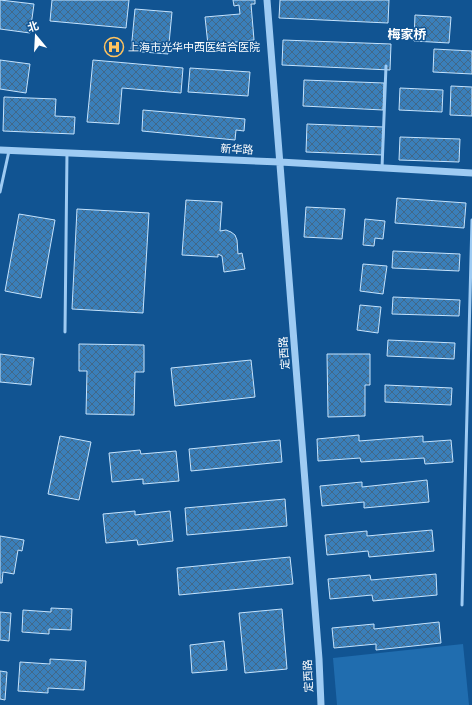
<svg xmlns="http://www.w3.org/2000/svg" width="472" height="705" viewBox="0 0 472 705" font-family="'Roboto Condensed','Noto Sans SC',sans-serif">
  <defs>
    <pattern id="building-cross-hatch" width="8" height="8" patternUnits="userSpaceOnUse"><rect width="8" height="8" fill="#3a7fba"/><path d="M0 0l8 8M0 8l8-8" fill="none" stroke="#426888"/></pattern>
  </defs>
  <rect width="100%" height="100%" fill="#115492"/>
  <path fill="#206daf" d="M463 644 469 705H337L333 658Z"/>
  <path fill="url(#building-cross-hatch)" stroke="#c5e3fd" d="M0 0 34 4 30 33 0 29Z
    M52 0H129L126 28 50 21Z
    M233 0H255V4H251L254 40 208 45 205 17 240 14 239 5 234 6Z
    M280 0H389L388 23 279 18Z
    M135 9 172 12 168 54 131 51Z
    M415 15 451 17 449 43 414 41Z
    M283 40 391 44 390 70 282 65Z
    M434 49 472 51V74L433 72Z
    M0 60 30 64 26 93 0 89Z
    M93 60 183 68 181 93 122 88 119 124 87 122Z
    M190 68 250 72 248 96 188 92Z
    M304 80 384 83 383 110 303 106Z
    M451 86 472 87V116L450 115Z
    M400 88 443 90 442 112 399 110Z
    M4 97 56 99 55 116 75 117 74 134 3 131Z
    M143 110 245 119 244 131 236 130 235 140 142 131Z
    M307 124 384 127 383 155 306 152Z
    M400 137 460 139 459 162 399 160Z
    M397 198 466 203 464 228 395 223Z
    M186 200 222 202 220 231 226 230 231 232 235 235 237 240 238 254 242 253 245 269 224 272 222 256 218 254V257L182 255Z
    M306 207 345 209 342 239 304 237Z
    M77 209 149 213 143 313 72 309Z
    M19 214 55 220 41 298 5 291Z
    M365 219 385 221 383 239 375 238 374 246 363 245Z
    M393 251 460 254 459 271 392 268Z
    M363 264 387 266 383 294 360 291Z
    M393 297 460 300 459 316 392 314Z
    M360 305 381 307 378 333 357 330Z
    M388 340 455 343 454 359 387 356Z
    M79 344 144 345V372H135L134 415 86 414 87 371H79Z
    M0 354 34 358 31 385 0 382Z
    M327 354H370V385H365V416L328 417Z
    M251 360 255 397 175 406 171 368Z
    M385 385 452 388 451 405 385 402Z
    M359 435V441L423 436V442L451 440 453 462 425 464 424 458 361 462 360 458 318 461 317 439Z
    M60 436 91 442 79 500 48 494Z
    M280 440 282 462 191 471 189 449Z
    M140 450 141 454 176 451 179 481 143 484V479L112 482 109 453Z
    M427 480 429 502 364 508V502L322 506 320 486 362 482V487Z
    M285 499 287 526 187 535 185 508Z
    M135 511V515L170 511 173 541 138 545 137 540 106 543 103 514Z
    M432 530 434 551 369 557 368 551 327 555 325 535 367 531V536Z
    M0 536 24 540 22 551 18 550 14 574 3 572 2 583H0Z
    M290 557 293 584 179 595 177 568Z
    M436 574 437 595 373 601 372 595 330 599 328 579 370 575 371 580Z
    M51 608 72 609 71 630 49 629V634L22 632 23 610 51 612Z
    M282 609 287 669 245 673 239 613Z
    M0 612 11 613 9 641 0 640Z
    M439 622 441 643 376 650V644L334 648 332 628 374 624V629Z
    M224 641 227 670 192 673 190 645Z
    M50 659 86 661 84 690 48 688V693L18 691 20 662 50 664Z
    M0 671 7 672 5 700 0 699Z"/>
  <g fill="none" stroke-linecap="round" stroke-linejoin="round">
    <path stroke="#9ecbf3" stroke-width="3" d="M382 168 386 66
      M0 192 9 151
      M65 332 67 152
      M462 605 472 220"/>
    <path stroke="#9ecbf3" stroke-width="7" d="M267 0 319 659 321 705
      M0 150 280 162 472 173"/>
  </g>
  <defs>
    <g id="hospital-ring" transform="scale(1)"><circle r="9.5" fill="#115492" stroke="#ffc35f" stroke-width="1.5"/><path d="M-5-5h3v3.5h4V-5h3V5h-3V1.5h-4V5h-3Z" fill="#ffc35f"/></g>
  </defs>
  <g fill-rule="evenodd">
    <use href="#hospital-ring" x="114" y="47"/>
  </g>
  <g text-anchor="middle" stroke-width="3" stroke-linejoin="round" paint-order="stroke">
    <g font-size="11" fill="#fff" stroke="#115492" text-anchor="start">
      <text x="128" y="51">上海市光华中西医结合医院</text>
    </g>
    <g font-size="11" fill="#fff" stroke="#115492">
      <text transform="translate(237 149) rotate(3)" y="4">新华路</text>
      <text transform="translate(284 353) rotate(-94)" y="4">定西路</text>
      <text transform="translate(308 676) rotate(-93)" y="4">定西路</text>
    </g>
    <g font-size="13" font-weight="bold" fill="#fff" stroke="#115492">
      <text x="407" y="39">梅家桥</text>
    </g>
  </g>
  <g transform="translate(36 36) rotate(342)" stroke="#115492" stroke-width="3" paint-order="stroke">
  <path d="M0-3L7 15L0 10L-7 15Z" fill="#ffffff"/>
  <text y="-6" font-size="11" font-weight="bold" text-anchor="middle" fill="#ffffff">北</text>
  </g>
</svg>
